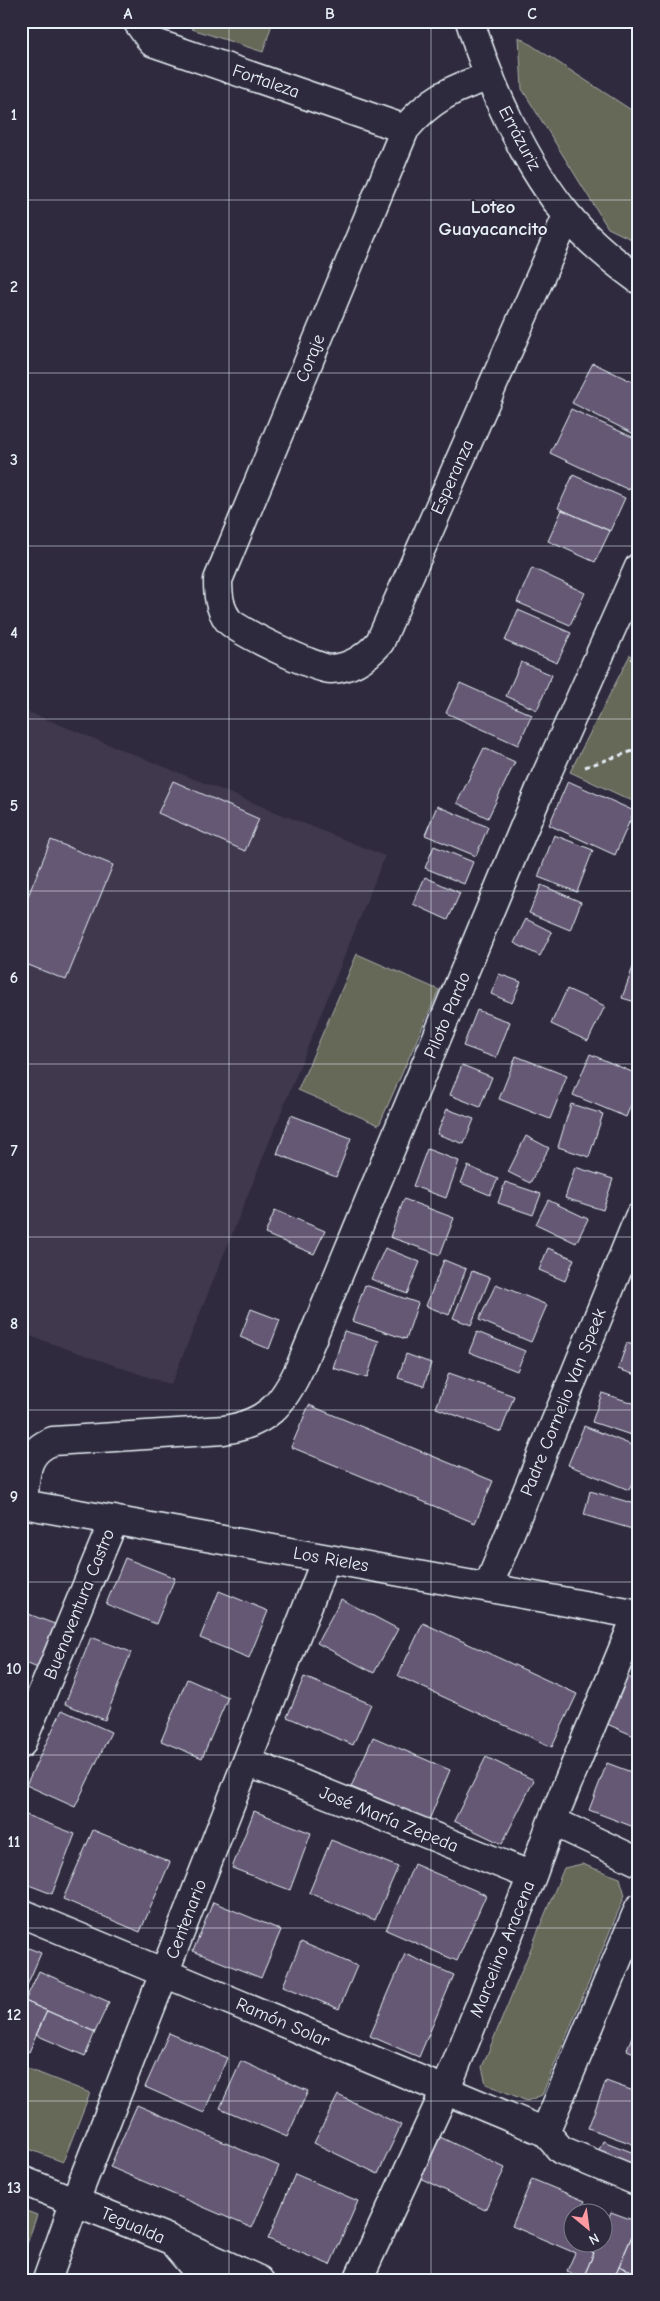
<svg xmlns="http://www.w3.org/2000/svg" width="660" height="2301" viewBox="0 0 660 2301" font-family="'Comic Neue',sans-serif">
  <rect width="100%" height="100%" fill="#2f2a3d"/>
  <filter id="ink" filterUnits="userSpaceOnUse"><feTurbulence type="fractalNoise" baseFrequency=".02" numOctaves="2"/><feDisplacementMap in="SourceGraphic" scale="10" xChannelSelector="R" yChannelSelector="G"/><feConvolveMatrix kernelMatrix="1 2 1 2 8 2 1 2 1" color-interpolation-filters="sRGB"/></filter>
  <g filter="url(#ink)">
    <path fill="#3f384e" d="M21 709 385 856 171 1385 21 1333Z"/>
    <path fill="#666859" stroke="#a7aca8" d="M187 21H273L263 52 192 29Z
      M519 37 639 115V239L637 242 608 228 522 89Z
      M630 655 639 659V804L570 772Z
      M357 954 439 990 379 1125 298 1090Z
      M582 1864 620 1878 625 1895 542 2095 527 2101 486 2084 482 2067 564 1868Z
      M21 2066 90 2093 63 2162 21 2146Z
      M21 2209 37 2215 21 2261Z"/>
    <path fill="#655874" stroke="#e8f1f8" d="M593 363 639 385V429L637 428 634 434 572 403Z
      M571 409 639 440V470L629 490 550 453Z
      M573 475 625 498 610 531 558 508Z
      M562 510 610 531 595 562 548 541Z
      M532 568 585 593 570 625 517 602Z
      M518 610 571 633 557 663 505 641Z
      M521 662 552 675 537 710 506 696Z
      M460 683 532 715 518 745 446 713Z
      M484 748 515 762 488 818 457 803Z
      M173 781 259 819 245 851 158 813Z
      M568 781 634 811 615 855 549 825Z
      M437 806 488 827 476 856 425 835Z
      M554 835 593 850 577 892 538 877Z
      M51 840 113 865 66 980 21 962V913Z
      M434 846 473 862 464 884 425 868Z
      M425 877 460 893 448 920 413 904Z
      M541 885 581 902 570 930 529 913Z
      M526 919 552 932 540 956 514 943Z
      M633 967 639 969V1003L622 998Z
      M499 974 521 982 512 1003 491 994Z
      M567 989 605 1006 588 1041 551 1024Z
      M477 1010 510 1022 496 1058 463 1046Z
      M590 1054 639 1075V1085L626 1117 573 1095Z
      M516 1056 567 1076 550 1119 499 1099Z
      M462 1065 492 1077 480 1107 450 1095Z
      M571 1104 603 1114 589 1157 558 1147Z
      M447 1109 474 1119 464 1144 437 1134Z
      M291 1115 351 1138 336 1177 277 1154Z
      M526 1136 549 1148 530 1183 508 1172Z
      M427 1149 459 1161 446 1198 413 1186Z
      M468 1166 498 1179 490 1195 461 1183Z
      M575 1167 613 1179 603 1210 565 1198Z
      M505 1182 541 1194 533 1215 498 1203Z
      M404 1199 454 1218 440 1255 390 1237Z
      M548 1200 588 1219 576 1243 536 1224Z
      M275 1210 325 1231 314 1254 265 1234Z
      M385 1248 420 1262 407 1294 371 1279Z
      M548 1248 574 1259 565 1281 539 1270Z
      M444 1260 466 1269 449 1315 426 1306Z
      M472 1271 490 1278 471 1325 453 1318Z
      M496 1284 547 1305 531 1342 479 1320Z
      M365 1285 418 1303 406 1339 352 1321Z
      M251 1309 280 1320 269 1349 240 1337Z
      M639 1321V1339L632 1336Z
      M344 1331 379 1341 367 1378 333 1368Z
      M477 1332 525 1351 517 1371 469 1352Z
      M627 1343 639 1347V1376L618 1369Z
      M406 1354 431 1363 424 1386 398 1378Z
      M449 1373 514 1396 501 1432 436 1408Z
      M602 1393 639 1405 637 1437 592 1422Z
      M309 1405 493 1481 475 1523 291 1447Z
      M584 1426 639 1448V1466L629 1490 568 1465Z
      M590 1491 639 1505V1531L584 1515Z
      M125 1558 175 1578 156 1624 106 1604Z
      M219 1591 268 1611 249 1658 200 1638Z
      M341 1599 398 1629 374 1673 317 1643Z
      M21 1611 57 1625 40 1669 21 1661Z
      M423 1623 577 1694 552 1747 398 1676Z
      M91 1637 131 1652 105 1720 65 1704Z
      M304 1677 371 1704 353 1745 287 1717Z
      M628 1677 639 1682V1738L607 1724Z
      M187 1679 228 1697 202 1758 161 1741Z
      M62 1710 111 1732 75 1807 26 1785Z
      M373 1737 450 1770 429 1820 351 1787Z
      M486 1757 534 1780 502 1844 454 1821Z
      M607 1763 639 1775V1829L589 1810Z
      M254 1811 311 1833 290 1890 232 1868Z
      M21 1813 75 1834 52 1894 21 1882Z
      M93 1830 170 1862 140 1932 63 1899Z
      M331 1840 398 1867 375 1920 309 1893Z
      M414 1864 486 1895 457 1961 386 1930Z
      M213 1902 281 1930 261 1978 193 1951Z
      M301 1942 357 1966 339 2009 283 1986Z
      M21 1945 41 1953 22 1997H21Z
      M405 1954 454 1975 419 2057 370 2036Z
      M39 1971 109 2002 95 2032 25 2001Z
      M25 2001 47 2011 29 2052 21 2048V2010Z
      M47 2011 95 2032 85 2056 36 2035Z
      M639 2017V2055L627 2050Z
      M169 2033 227 2058 204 2113 145 2087Z
      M241 2061 308 2091 287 2137 220 2108Z
      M606 2081 639 2093 638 2146 588 2128Z
      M338 2095 401 2125 378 2174 314 2143Z
      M137 2105 279 2166 252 2228 110 2167Z
      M440 2137 505 2168 485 2210 420 2178Z
      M603 2141 639 2155V2168L598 2152Z
      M295 2174 358 2201 330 2265 268 2239Z
      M532 2179 585 2201 580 2214H572V2244H587L585 2249 594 2253 583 2278 567 2271 575 2253 512 2226Z
      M611 2212 638 2222 613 2280H586L583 2278 594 2253 585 2249 587 2244H602V2224L606 2225Z
      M638 2222 639 2223V2274L619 2266Z
      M619 2266 639 2274V2280H613Z"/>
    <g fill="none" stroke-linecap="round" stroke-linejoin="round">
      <g stroke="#e8f1f8" stroke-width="31">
        <path id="minor" d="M137 21 152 42 405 129
          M470 21C489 85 525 164 568 216 588 241 613 261 639 280
          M490 77C455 86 428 101 405 129L218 580C218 594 219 608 228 620 236 631 319 670 331 669 352 668 367 657 380 642L567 216
          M21 1503 23 1504C26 1476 23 1452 53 1441L224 1430C267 1423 283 1405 301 1365L543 782 639 567
          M23 1504 639 1615
          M488 1587 639 1217
          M21 1744 114 1520
          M247 1762 532 1876
          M552 1821 639 1862
          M21 1913 545 2132 561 2150 639 2182
          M545 2132 639 1908
          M21 2180 171 2240 259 2280
          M177 2247 205 2280
          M47 2280 75 2201 326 1559
          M358 2280 446 2089 532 1876 552 1821 637 1615"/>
      </g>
      <path stroke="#e8f1f8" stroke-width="3" stroke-dasharray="5 4" stroke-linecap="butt" d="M632 658 639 668
        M585 767 639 749"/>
      <use href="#minor" stroke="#2f2a3d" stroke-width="28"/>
    </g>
  </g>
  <path fill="none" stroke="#e8f1f8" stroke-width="1" stroke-opacity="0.55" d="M229 21V2280M431 21V2280M21 200H639M21 373H639M21 546H639M21 719H639M21 891H639M21 1064H639M21 1237H639M21 1410H639M21 1582H639M21 1755H639M21 1928H639M21 2101H639"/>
  <g text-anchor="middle" stroke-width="4" stroke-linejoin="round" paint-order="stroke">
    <g font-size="18" fill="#e8f1f8" stroke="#2f2a3d">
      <text transform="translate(266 81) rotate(19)" y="6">Fortaleza</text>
      <text transform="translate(520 138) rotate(62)" y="6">Errázuriz</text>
      <text transform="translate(310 358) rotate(-68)" y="6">Coraje</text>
      <text transform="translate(452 477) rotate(-66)" y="6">Esperanza</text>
      <text transform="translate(447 1015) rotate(-67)" y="6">Piloto Pardo</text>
      <text transform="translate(563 1402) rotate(-68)" y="6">Padre Cornelio Van Speek</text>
      <text transform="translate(331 1559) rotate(10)" y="6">Los Rieles</text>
      <text transform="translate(79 1604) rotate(-68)" y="6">Buenaventura Castro</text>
      <text transform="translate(389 1819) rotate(22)" y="6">José María Zepeda</text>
      <text transform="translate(186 1919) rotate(-69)" y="6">Centenario</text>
      <text transform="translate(502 1949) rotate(-68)" y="6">Marcelino Aracena</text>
      <text transform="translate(283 2022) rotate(23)" y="6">Ramón Solar</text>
      <text transform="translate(133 2225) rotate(23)" y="6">Tegualda</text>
    </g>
    <g font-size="19" font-weight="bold" fill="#e8f1f8" stroke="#2f2a3d">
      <text x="493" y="213">Loteo<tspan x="493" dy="22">Guayacancito</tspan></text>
    </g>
  </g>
  <rect width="660" height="2301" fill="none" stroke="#2f2a3d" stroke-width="55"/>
  <g transform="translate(588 2228) rotate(151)"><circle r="24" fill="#2f2a3d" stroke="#797a88"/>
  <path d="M0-4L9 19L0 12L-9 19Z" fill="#ff9aa2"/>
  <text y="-8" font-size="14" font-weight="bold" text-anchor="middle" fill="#e8f1f8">N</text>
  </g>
  <rect x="28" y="28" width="604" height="2246" fill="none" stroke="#e8f1f8" stroke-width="2"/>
  <g font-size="16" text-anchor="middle" font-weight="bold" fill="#e8f1f8">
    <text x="128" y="19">A</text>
    <text x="330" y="19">B</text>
    <text x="532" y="19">C</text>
    <text x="14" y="120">1</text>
    <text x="14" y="292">2</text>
    <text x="14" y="465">3</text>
    <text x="14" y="638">4</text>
    <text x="14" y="811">5</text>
    <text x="14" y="983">6</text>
    <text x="14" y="1156">7</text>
    <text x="14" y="1329">8</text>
    <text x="14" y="1502">9</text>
    <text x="14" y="1674">10</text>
    <text x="14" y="1847">11</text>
    <text x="14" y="2020">12</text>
    <text x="14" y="2193">13</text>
  </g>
</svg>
